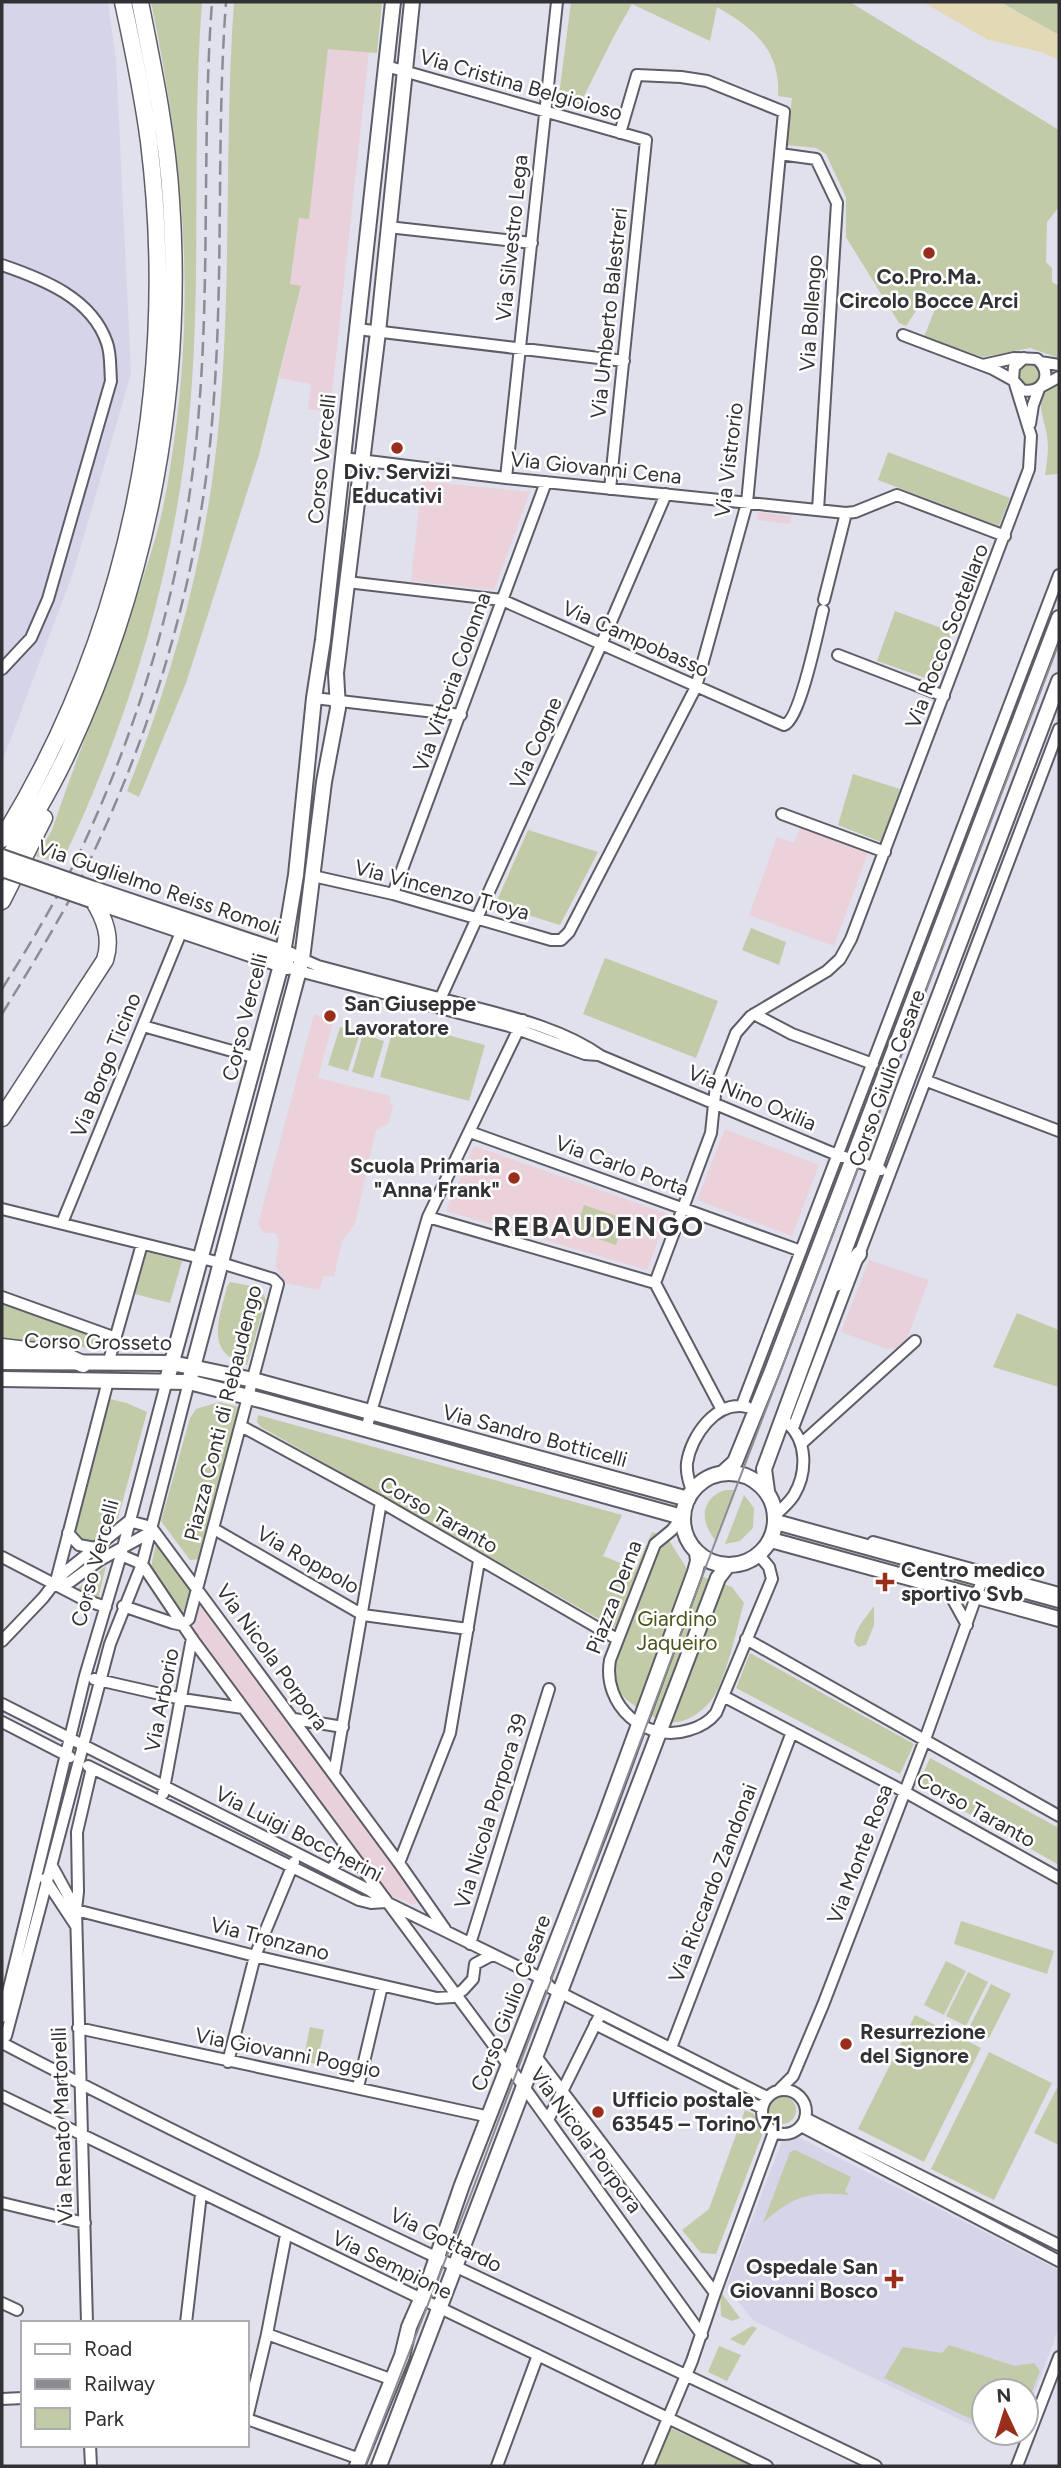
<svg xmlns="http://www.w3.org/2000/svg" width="1061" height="2468" viewBox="0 0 1061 2468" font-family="Figtree,sans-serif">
  <rect width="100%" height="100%" fill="#e1e1ed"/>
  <path fill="#e9d1db" d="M328 48 369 52 330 412 308 409 311 384 279 378 301 287 290 285 299 217 309 218Z
    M758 512 791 516 790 524 757 520Z
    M869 1260 929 1280 905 1344 897 1348 887 1349 841 1332Z
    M202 1598 418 1900 415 1905 389 1895 193 1631Z"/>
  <path fill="#d5d4e8" d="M2 2H108L116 60 131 374 73 573 2 762Z
    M796 2136 1059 2270V2327L1026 2416V2391H984V2431L754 2321 726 2287 782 2141Z"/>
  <path fill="#ead1da" d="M422 481 530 492 494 590 411 581Z
    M801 825 869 850 834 946 749 915 777 837 794 843Z
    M314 1014 333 1022 318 1078 391 1096 389 1103 393 1104 389 1123 376 1130 355 1224 342 1241 334 1277 324 1276 319 1290 285 1283 275 1266 279 1242 276 1233H264L258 1224Z
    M725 1129 819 1165 792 1236 697 1200Z
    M474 1146 668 1214 647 1270 446 1211Z"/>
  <path fill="#c1cba7" d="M151 2H202C190 154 205 309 184 462 165 602 122 737 61 864L36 856 52 830C85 732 127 636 156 536 166 501 171 463 176 427 195 280 181 146 151 2Z
    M234 2H382L377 53 328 49 309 219 299 218 290 284 301 286 259 455 186 683 139 797 127 791C174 673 208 549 219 421 232 282 224 141 234 2Z
    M571 2H850L1059 130V207L1047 222 1046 262 1052 268V282L1059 286V358L1030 348 983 357 924 337 939 299 928 293 906 326 899 323 846 237V197L826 154 816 148 786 145 792 98 778 96C781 51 754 28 717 7L710 41 632 4 614 36 579 106 582 108 580 111 558 103Z
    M999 2H1059V35L1000 2Z
    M1019 374a11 11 0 1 1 22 0a11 11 0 1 1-22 0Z
    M1059 384V474L1045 475C1047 462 1049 449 1047 436 1044 415 1030 394 1059 384Z
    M888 452 1010 498 999 526 878 480Z
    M895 611 952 632 934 681 877 661Z
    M853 774 900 789 881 842 838 825Z
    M528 830 598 852 560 925 495 905Z
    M751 928 786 942 779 965 742 950Z
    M605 958 718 1001 696 1058 583 1014Z
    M395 1021 485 1045 469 1101 380 1077Z
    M340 1027 360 1033 348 1071 328 1065Z
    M363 1034 384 1041 373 1078 352 1072Z
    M584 1205 625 1219 616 1245 575 1231Z
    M147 1252 182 1261 170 1303 135 1294Z
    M230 1282 261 1288 266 1300 247 1365C204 1353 219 1320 227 1287Z
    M2 1302 95 1335 103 1341 104 1345 101 1349 2 1340Z
    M1017 1313 1059 1330V1387L993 1367Z
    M110 1399 127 1403 147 1412 118 1518 112 1527 91 1544 84 1543 73 1534Z
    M219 1402 243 1408 201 1559 190 1560 161 1521 190 1418 196 1409Z
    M258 1415 622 1515 603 1556 636 1569 652 1532 667 1537 689 1572 732 1587 744 1603C737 1626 725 1688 708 1704 700 1713 684 1724 670 1722 652 1720 616 1697 611 1679 609 1669 618 1642 620 1631L261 1427 257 1422Z
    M725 1490H735L715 1540C700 1521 700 1499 725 1490Z
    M744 1495 754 1508 753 1528 740 1541 725 1544Z
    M156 1544 190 1589 183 1612 150 1571Z
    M106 1566 98 1599 76 1590Z
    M874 1606V1625L866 1645 858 1647 854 1642C856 1626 866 1618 874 1606Z
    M750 1653 914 1744 900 1774 736 1688Z
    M930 1758 1059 1828V1865L918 1785Z
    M961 1921 1054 1951 1047 1974 954 1944Z
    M946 1961 966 1971 944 2015 924 2005Z
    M968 1972 988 1982 966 2026 946 2016Z
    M991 1984 1011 1994 989 2038 969 2028Z
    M915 2015 981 2048 924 2162 858 2129Z
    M310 2027 324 2030 317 2064 303 2061Z
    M989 2052 1052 2083 994 2200 931 2169Z
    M1059 2084V2145L1034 2133Z
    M768 2110a14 14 0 1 1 28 0a14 14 0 1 1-28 0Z
    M745 2110 754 2114 762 2135 716 2254 701 2253 682 2230 709 2209Z
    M795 2150 851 2177 845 2191 849 2195C811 2191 792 2196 763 2223L790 2152Z
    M720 2291 740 2318 732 2321 721 2316Z
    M752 2326 757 2328 744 2346 730 2339Z
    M949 2345 1015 2366 1034 2363 1040 2371 1026 2407V2391H984V2425L884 2378 903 2347 942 2353Z
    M719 2346 741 2355 727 2381 708 2372Z
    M668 2427 753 2466H649Z"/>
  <path fill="#e3d9b4" d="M923 2H999L1059 35V60L1041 52 988 40Z"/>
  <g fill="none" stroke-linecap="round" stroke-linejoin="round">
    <g stroke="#5d5d67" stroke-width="14">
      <path id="minor" d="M386 66 646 140 610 489
        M780 154 816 159 837 203 818 510
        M388 227 532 243
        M2 265C43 279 92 298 107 343 111 354 110 369 111 381L48 599 31 638 2 669
        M357 329 624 361
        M903 335 993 369 1013 380
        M1040 362 1059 365
        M983 365 1014 358 1037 359C1054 373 1043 395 1022 390L1013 380 1014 367 1024 358
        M1042 386 1059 377
        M1030 424 1033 405 1039 389
        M343 458 506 478 846 513 855 512 897 495 1005 536
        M506 478 557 2
        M347 582 502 600 784 725C800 720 818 630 823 610
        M824 600 846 513
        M838 655 944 696
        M314 698 461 715
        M782 814 885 852
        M313 876 393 894 551 940H561L569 932 696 687 747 503 784 112 707 81 681 77 637 75 620 133
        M393 894 546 482
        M302 959 318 966C367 979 416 992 465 1005 511 1017 561 1028 601 1056L830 1152 881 1170
        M299 971 509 1026 585 1054 598 1055
        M437 1006 601 645 666 494
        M754 1014 792 1034 873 1064
        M143 1026 257 1058
        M927 1081 1059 1131
        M470 1132 801 1251
        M2 1209 221 1263 273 1279 278 1284 189 1619 182 1625 173 1623 123 1606
        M428 1217 655 1283
        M62 1223 184 925
        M655 1283 711 1133 716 1085 736 1033 751 1016 827 971 840 959 851 939 1029 469 1031 436 1015 384
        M655 1283 722 1410
        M2 1297 116 1338
        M108 1364 142 1244
        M742 1405 1059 575
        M241 1426 381 1502 617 1639
        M793 1428 1059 729
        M366 1429 428 1217 523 1020
        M801 1444 915 1341
        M692 1491C689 1482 686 1473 687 1463 691 1436 716 1400 747 1407
        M775 1515C782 1509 789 1503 794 1495 807 1473 808 1441 787 1423
        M682 1517 672 1530 655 1544 610 1660C602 1705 645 1744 689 1730 700 1727 709 1722 716 1713L772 1579 769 1567 758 1554
        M129 1521 151 1527 399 1863 445 1929
        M214 1529 363 1615 468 1629
        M68 1533 79 1545 95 1548
        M873 1542 1059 1593
        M121 1555 142 1564 193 1640 509 2066 702 2335
        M2 1557 85 1600 106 1607
        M55 1585 108 1381
        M55 1585 70 1582 100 1560 149 1533
        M951 1596 967 1625
        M746 1639 1059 1816
        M2 1641 43 1598 60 1576 129 1521
        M94 1679 182 1699 243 1708
        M725 1697 905 1792 1059 1878
        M2 1704 369 1890 386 1902 543 1979 551 1988 767 2097
        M294 1719 343 1727
        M2 1722 70 1757
        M88 1766 359 1900 371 1903 386 1902
        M334 1774 381 1502
        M163 1794 192 1638
        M399 1863 450 1733 479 1561
        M52 1866 76 1910
        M330 1870 348 1850
        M45 1879 76 1926
        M76 1910 255 1956 437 1998 453 1997 463 1990 473 1979 475 1964 492 1955
        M470 1944 549 1689
        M2 2017 85 1676 121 1555 167 1380
        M595 2024 762 2108
        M78 2028 490 2117
        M2 2041 6 2036 110 1644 142 1564 189 1382
        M2 2043C288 2193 585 2325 876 2466
        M671 2048 792 1732
        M535 2055 715 2293
        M228 2062 255 1956 294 1862
        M358 2087 382 1986
        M762 2112a22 22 0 1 1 44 0a22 22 0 1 1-44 0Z
        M778 2091 793 2076 823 2005 924 1742 985 1572
        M2 2096 767 2466
        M805 2118 1059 2245
        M548 2120 598 2019
        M801 2126 1059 2261
        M2 2203 85 2223
        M2 2303 17 2310
        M87 2323 76 1910 78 1892 77 1832 92 1768
        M186 2323 201 2194
        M267 2334 393 2380
        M2 2399 23 2398
        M247 2418 267 2334 286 2235
        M247 2419 360 2459
        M90 2445 91 2466
        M497 2466 538 2355
        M648 2466 692 2361 715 2293 774 2132
        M1017 2466 1059 2357"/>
    </g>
    <g stroke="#5d5d67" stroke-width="18">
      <path id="major" d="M94 889 291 955
        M91 900 288 967
        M836 1284 859 1254
        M2 1362 172 1363 253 1380 688 1499
        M2 1379 189 1382 264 1401 682 1517
        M167 1380 281 965 296 875 314 698 323 640 393 2
        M189 1382 302 959 324 782 338 708 336 673 378 332 412 2
        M683 1519a46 46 0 1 1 92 0a46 46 0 1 1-92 0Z
        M723 1473 735 1462 772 1371 1059 618
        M767 1491 764 1469 905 1086 1059 681
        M776 1522 1059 1600
        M771 1540 1059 1619
        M357 2466 402 2356 409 2327 427 2286 462 2185 604 1820 695 1572 698 1561 697 1552
        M379 2466 718 1578 728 1565"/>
    </g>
    <g stroke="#5d5d67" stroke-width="19">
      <path id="highway" d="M2 839C130 632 179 383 149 142 143 95 133 48 123 2
        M2 869C26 830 50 791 69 750 149 577 184 390 171 200 167 133 153 67 140 2
        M2 901 44 818
        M2 1118 105 960C112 938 105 919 93 900
        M2 1347 61 1354 83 1364"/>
    </g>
    <use href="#minor" stroke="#fff" stroke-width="10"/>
    <use href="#major" stroke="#fff" stroke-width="14"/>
    <use href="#highway" stroke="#fff" stroke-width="16"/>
    <path stroke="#8c8c94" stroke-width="2" d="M365 2466 471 2194 708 1561 1059 643"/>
    <path stroke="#8c8c94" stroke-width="2.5" stroke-dasharray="14 7" stroke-linecap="butt" d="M2 989C29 946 56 901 78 856 144 717 188 562 199 409 210 273 202 137 212 2
      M2 1014C32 965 63 915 89 862 156 722 202 565 213 410 224 274 216 137 226 2"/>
    <g stroke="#5d5d67" stroke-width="18" stroke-linecap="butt">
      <path id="major-bridge" d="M2 857 94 889
        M2 869 91 900"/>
    </g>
    <use href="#major-bridge" stroke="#fff" stroke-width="14"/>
  </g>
  <g fill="#982e1b" stroke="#fff" stroke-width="2.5">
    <circle cx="929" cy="253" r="7"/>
    <circle cx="397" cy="448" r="7"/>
    <circle cx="330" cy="1016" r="7"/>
    <circle cx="514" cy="1178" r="7"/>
    <path d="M881.5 1571.5h7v7h7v7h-7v7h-7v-7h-7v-7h7z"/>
    <circle cx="846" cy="2044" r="7"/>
    <circle cx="598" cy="2112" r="7"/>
    <path d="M890.5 2268.5h7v7h7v7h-7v7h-7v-7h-7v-7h7z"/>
  </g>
  <g text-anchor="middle" stroke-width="5" stroke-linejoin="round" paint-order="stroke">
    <g font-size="21" fill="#323236" stroke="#fff">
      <text transform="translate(521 85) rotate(16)" y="7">Via Cristina Belgioioso</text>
      <text transform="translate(512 238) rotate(-84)" y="7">Via Silvestro Lega</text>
      <text transform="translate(609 313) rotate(-84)" y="7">Via Umberto Balestreri</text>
      <text transform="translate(811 313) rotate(-86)" y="7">Via Bollengo</text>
      <text transform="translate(322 459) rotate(-84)" y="7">Corso Vercelli</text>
      <text transform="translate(729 460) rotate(-83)" y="7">Via Vistrorio</text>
      <text transform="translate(596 468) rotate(6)" y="7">Via Giovanni Cena</text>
      <text transform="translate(947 636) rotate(-69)" y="7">Via Rocco Scotellaro</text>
      <text transform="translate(636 639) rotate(24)" y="7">Via Campobasso</text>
      <text transform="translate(452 682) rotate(-70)" y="7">Via Vittoria Colonna</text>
      <text transform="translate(536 743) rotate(-66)" y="7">Via Cogne</text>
      <text transform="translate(159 888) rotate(19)" y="7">Via Guglielmo Reiss Romoli</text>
      <text transform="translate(442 890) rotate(15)" y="7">Via Vincenzo Troya</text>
      <text transform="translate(245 1017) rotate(-76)" y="7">Corso Vercelli</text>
      <text transform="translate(106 1065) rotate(-68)" y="7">Via Borgo Ticino</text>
      <text transform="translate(887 1078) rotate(-70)" y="7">Corso Giulio Cesare</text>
      <text transform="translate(752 1098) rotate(23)" y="7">Via Nino Oxilia</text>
      <text transform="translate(622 1166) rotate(20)" y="7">Via Carlo Porta</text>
      <text transform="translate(98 1342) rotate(1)" y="7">Corso Grosseto</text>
      <text transform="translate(223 1413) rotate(-76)" y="7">Piazza Conti di Rebaudengo</text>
      <text transform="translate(535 1436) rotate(15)" y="7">Via Sandro Botticelli</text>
      <text transform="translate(439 1515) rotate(30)" y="7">Corso Taranto</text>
      <text transform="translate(308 1560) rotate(30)" y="7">Via Roppolo</text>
      <text transform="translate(95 1563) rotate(-75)" y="7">Corso Vercelli</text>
      <text transform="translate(614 1597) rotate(-69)" y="7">Piazza Derna</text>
      <text transform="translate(272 1657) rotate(54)" y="7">Via Nicola Porpora</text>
      <text transform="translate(162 1700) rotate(-79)" y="7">Via Arborio</text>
      <text transform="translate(976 1810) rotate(29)" y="7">Corso Taranto</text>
      <text transform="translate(491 1811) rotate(-73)" y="7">Via Nicola Porpora 39</text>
      <text transform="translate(299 1834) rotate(27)" y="7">Via Luigi Boccherini</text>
      <text transform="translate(860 1854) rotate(-69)" y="7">Via Monte Rosa</text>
      <text transform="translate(713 1883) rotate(-69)" y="7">Via Riccardo Zandonai</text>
      <text transform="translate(270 1939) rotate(14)" y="7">Via Tronzano</text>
      <text transform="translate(511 2003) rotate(-69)" y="7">Corso Giulio Cesare</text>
      <text transform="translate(288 2053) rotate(11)" y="7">Via Giovanni Poggio</text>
      <text transform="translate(62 2125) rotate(-92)" y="7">Via Renato Martorelli</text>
      <text transform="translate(586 2140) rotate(54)" y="7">Via Nicola Porpora</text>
      <text transform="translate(446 2240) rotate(26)" y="7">Via Gottardo</text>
      <text transform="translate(392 2265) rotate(26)" y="7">Via Sempione</text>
    </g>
    <g font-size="21" font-weight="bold" fill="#323236" stroke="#fff" text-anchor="start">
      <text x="929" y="284" text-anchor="middle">Co.Pro.Ma.<tspan x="929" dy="24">Circolo Bocce Arci</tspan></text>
      <text x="397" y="479" text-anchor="middle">Div. Servizi<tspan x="397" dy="24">Educativi</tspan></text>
      <text x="344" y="1011">San Giuseppe<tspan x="344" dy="24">Lavoratore</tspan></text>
      <text x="500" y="1173" text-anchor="end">Scuola Primaria<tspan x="500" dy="24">"Anna Frank"</tspan></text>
      <text x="901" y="1577">Centro medico<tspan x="901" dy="24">sportivo Svb</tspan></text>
      <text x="860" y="2039">Resurrezione<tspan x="860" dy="24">del Signore</tspan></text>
      <text x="612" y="2107">Ufficio postale<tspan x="612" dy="24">63545 – Torino 71</tspan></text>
      <text x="878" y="2274" text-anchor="end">Ospedale San<tspan x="878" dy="24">Giovanni Bosco</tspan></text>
    </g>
    <g font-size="21" fill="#485418" stroke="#fff">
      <text x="677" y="1626">Giardino<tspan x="677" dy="24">Jaqueiro</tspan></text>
    </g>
    <g font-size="28" font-weight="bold" letter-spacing="2" fill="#323236" stroke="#fff">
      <text x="599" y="1236">REBAUDENGO</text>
    </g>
  </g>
  <rect width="1061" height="2468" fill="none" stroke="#323236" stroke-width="7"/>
  <rect x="21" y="2321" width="228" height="126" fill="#ffffff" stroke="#adadaf" stroke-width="2"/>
  <rect x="35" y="2344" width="35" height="10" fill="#ffffff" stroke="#adadaf" stroke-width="2"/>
  <text x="84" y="2356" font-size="21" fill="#323236">Road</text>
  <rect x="35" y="2379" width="35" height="10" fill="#8c8c94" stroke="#adadaf" stroke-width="2"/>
  <text x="84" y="2391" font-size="21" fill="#323236">Railway</text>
  <rect x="35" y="2408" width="35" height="21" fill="#c1cba7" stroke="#adadaf" stroke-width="2"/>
  <text x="84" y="2426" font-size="21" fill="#323236">Park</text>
  <g transform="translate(1005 2412) rotate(356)"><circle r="33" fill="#ffffff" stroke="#adadaf" stroke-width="2"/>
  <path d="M0-5L12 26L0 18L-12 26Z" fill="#982e1b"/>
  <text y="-10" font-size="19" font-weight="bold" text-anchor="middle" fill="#323236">N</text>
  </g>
</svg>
